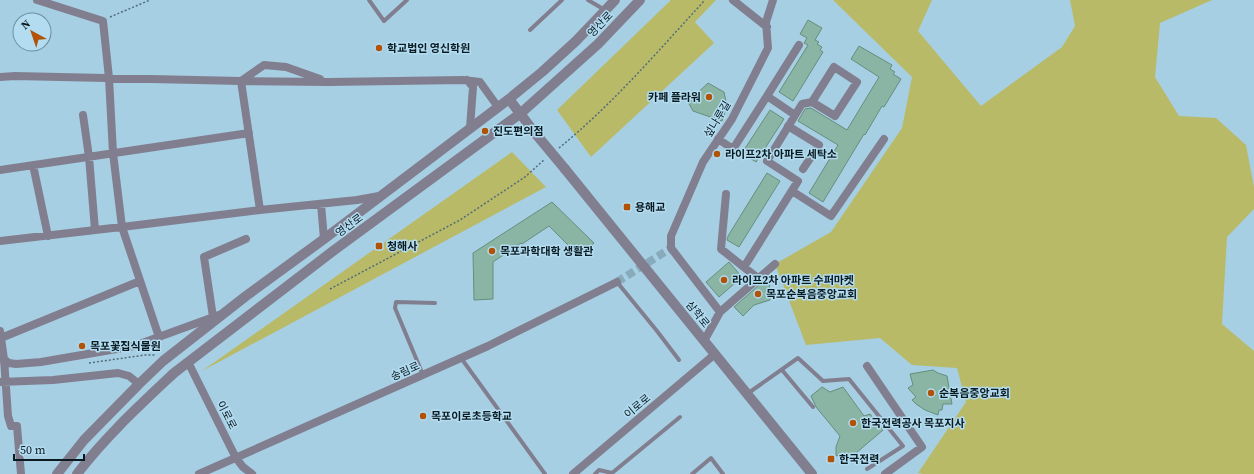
<svg xmlns="http://www.w3.org/2000/svg" width="1254" height="474" viewBox="0 0 1254 474" font-family="'Source Serif 4','Noto Sans KR',serif">
  <rect width="100%" height="100%" fill="#a7cfe3"/>
  <path fill="#b9ba67" d="M671 0H716L695 22 714 43 591 157 557 110Z
    M833 0H932L918 31 981 106 1062 47 1075 26 1070 0H1212L1160 23 1155 77 1179 116 1216 118 1246 145 1254 187V209L1227 237 1222 324 1254 351V474H924L918 473 966 402 957 368 912 365 880 338 806 345 775 264 831 232 902 128 912 77Z
    M512 152 546 187 202 371Z"/>
  <path fill="#8ab4a4" stroke="#658e7e" d="M808 20 822 28 815 40 819 42 817 44 822 47 820 50 823 52 793 101 779 92 808 45 804 43 807 38 800 34Z
    M859 46 892 65 890 69 895 72 893 74 901 79 884 107 882 106 865 135 864 134 823 202 809 193 838 145 798 121 805 109 811 108 847 130 879 77 851 59Z
    M708 83 724 92 727 106 722 121 693 111 688 102Z
    M770 110 784 119 756 162 742 153Z
    M767 173 780 181 739 247 727 240 728 236Z
    M552 202 594 243 579 256 549 226 522 244 521 243 493 262V299L474 300 473 253Z
    M729 262 742 277 719 297 706 282Z
    M769 276 770 300 754 305 743 316 734 307Z
    M933 370 938 373 947 376 952 404H943L942 410H939L938 415 925 410 916 404 912 400 916 397 908 388 913 385 910 374Z
    M822 387 830 392 843 387 864 416 870 414 883 430 849 459 843 454 836 456V447L840 436 816 407 811 396Z"/>
  <g fill="none" stroke-linecap="round" stroke-linejoin="round">
    <path stroke="#88abbc" stroke-width="8" stroke-dasharray="8 4" stroke-linecap="butt" d="M617 282 671 248"/>
    <path stroke="#516c79" stroke-width="1.5" stroke-dasharray="2 2" stroke-linecap="butt" d="M110 17 150 0
      M559 148C613 104 658 51 705 0
      M330 289 460 220 525 177 545 159
      M89 363 145 355H155"/>
    <path stroke="#817f8f" stroke-width="4" d="M369 0 384 21 407 0
      M588 0 605 10
      M530 30 562 0
      M617 282 657 331 679 360
      M461 358 545 474
      M782 370 813 407
      M423 375 395 308 396 302 435 303
      M747 394 798 358 823 381 849 379 903 446 867 469
      M595 474 599 470 612 473 680 417
      M692 474 711 458 723 474"/>
    <path stroke="#817f8f" stroke-width="8" d="M37 0 103 21 109 78 113 153 122 227 159 337
      M733 0 767 27
      M0 77 15 76 241 81 264 65 286 67 320 79
      M467 80 473 87 470 128
      M83 115 89 157 95 230
      M795 115 767 96 799 45
      M788 126 819 145 803 169
      M718 139 733 149 767 96
      M33 165 48 236
      M0 170 249 133
      M792 191 831 216 884 139
      M726 194 721 249 759 279
      M379 196 357 200 260 210 241 81 329 82 463 80 480 82 498 107
      M321 204 324 239
      M0 241 130 226 260 210
      M744 267 798 181 767 161 802 104 812 102 834 67 857 82 835 116 812 102
      M720 312 775 264
      M213 317 204 257 246 239
      M0 331 4 359 8 416 11 426H17L21 474
      M1 338 140 281
      M704 341 720 312 671 248V236L703 162 732 119 768 48 766 22 773 0
      M0 359H4L9 363 16 364 41 362 134 346 219 315
      M188 362 236 458 243 467 252 474
      M867 366 922 447 885 474
      M0 382 53 380 118 373 129 376 139 384
      M199 474 488 346 617 282
      M573 474 715 354"/>
    <path stroke="#817f8f" stroke-width="10" d="M509 99 535 133
      M565 169 812 474
      M57 474 84 440 139 384 163 361 246 296 324 239 509 99 542 72 576 41 615 0
      M77 474C105 437 140 405 174 373L333 251 521 113 598 44 640 0"/>
    <path stroke="#817f8f" stroke-width="10" d="M535 133 565 169"/>
  </g>
  <g fill="#b15206" stroke="#b3dcf0" stroke-width="1.5">
    <circle cx="379" cy="48" r="4"/>
    <circle cx="709" cy="97" r="4"/>
    <circle cx="485" cy="131" r="4"/>
    <circle cx="717" cy="154" r="4"/>
    <rect x="623" y="203" width="8" height="8" rx="2"/>
    <rect x="375" y="242" width="8" height="8" rx="2"/>
    <circle cx="492" cy="251" r="4"/>
    <circle cx="724" cy="280" r="4"/>
    <circle cx="758" cy="294" r="4"/>
    <circle cx="82" cy="346" r="4"/>
    <circle cx="931" cy="393" r="4"/>
    <circle cx="423" cy="416" r="4"/>
    <circle cx="853" cy="423" r="4"/>
    <rect x="827" y="455" width="8" height="8" rx="2"/>
  </g>
  <g text-anchor="middle" stroke-width="3" stroke-linejoin="round" paint-order="stroke">
    <g font-size="11" fill="#0a1a21" stroke="#b3dcf0">
      <text transform="translate(600 24) rotate(-46)" y="4">영산로</text>
      <text transform="translate(717 119) rotate(-59)" y="4">섶나루길</text>
      <text transform="translate(349 225) rotate(-36)" y="4">영산로</text>
      <text transform="translate(698 314) rotate(51)" y="4">삼학로</text>
      <text transform="translate(405 371) rotate(-24)" y="4">송림로</text>
      <text transform="translate(637 406) rotate(-40)" y="4">이로로</text>
      <text transform="translate(227 415) rotate(63)" y="4">이로로</text>
    </g>
    <g font-size="11" font-weight="bold" fill="#0a1a21" stroke="#b3dcf0" text-anchor="start">
      <text x="387" y="52">학교법인 영신학원</text>
      <text x="701" y="101" text-anchor="end">카페 플라워</text>
      <text x="493" y="135">진도편의점</text>
      <text x="725" y="158">라이프2차 아파트 세탁소</text>
      <text x="635" y="211">용해교</text>
      <text x="387" y="250">청해사</text>
      <text x="500" y="255">목포과학대학 생활관</text>
      <text x="732" y="284">라이프2차 아파트 수퍼마켓</text>
      <text x="766" y="298">목포순복음중앙교회</text>
      <text x="90" y="350">목포꽃집식물원</text>
      <text x="939" y="397">순복음중앙교회</text>
      <text x="431" y="420">목포이로초등학교</text>
      <text x="861" y="427">한국전력공사 목포지사</text>
      <text x="839" y="463">한국전력</text>
    </g>
  </g>
  <g transform="translate(32 32) rotate(320)"><circle r="19" fill="#b3dcf0" stroke="#6f8e9d"/>
  <path d="M0-3L7 15L0 10L-7 15Z" fill="#b15206"/>
  <text y="-6" font-size="11" font-weight="bold" text-anchor="middle" fill="#0a1a21">N</text>
  </g>
  <path d="M14 454v6h70v-6" fill="none" stroke="#0a1a21" stroke-width="2"/>
  <text x="20" y="454" font-size="12" fill="#0a1a21" stroke="#b3dcf0" stroke-width="3" paint-order="stroke">50 m</text>
</svg>
